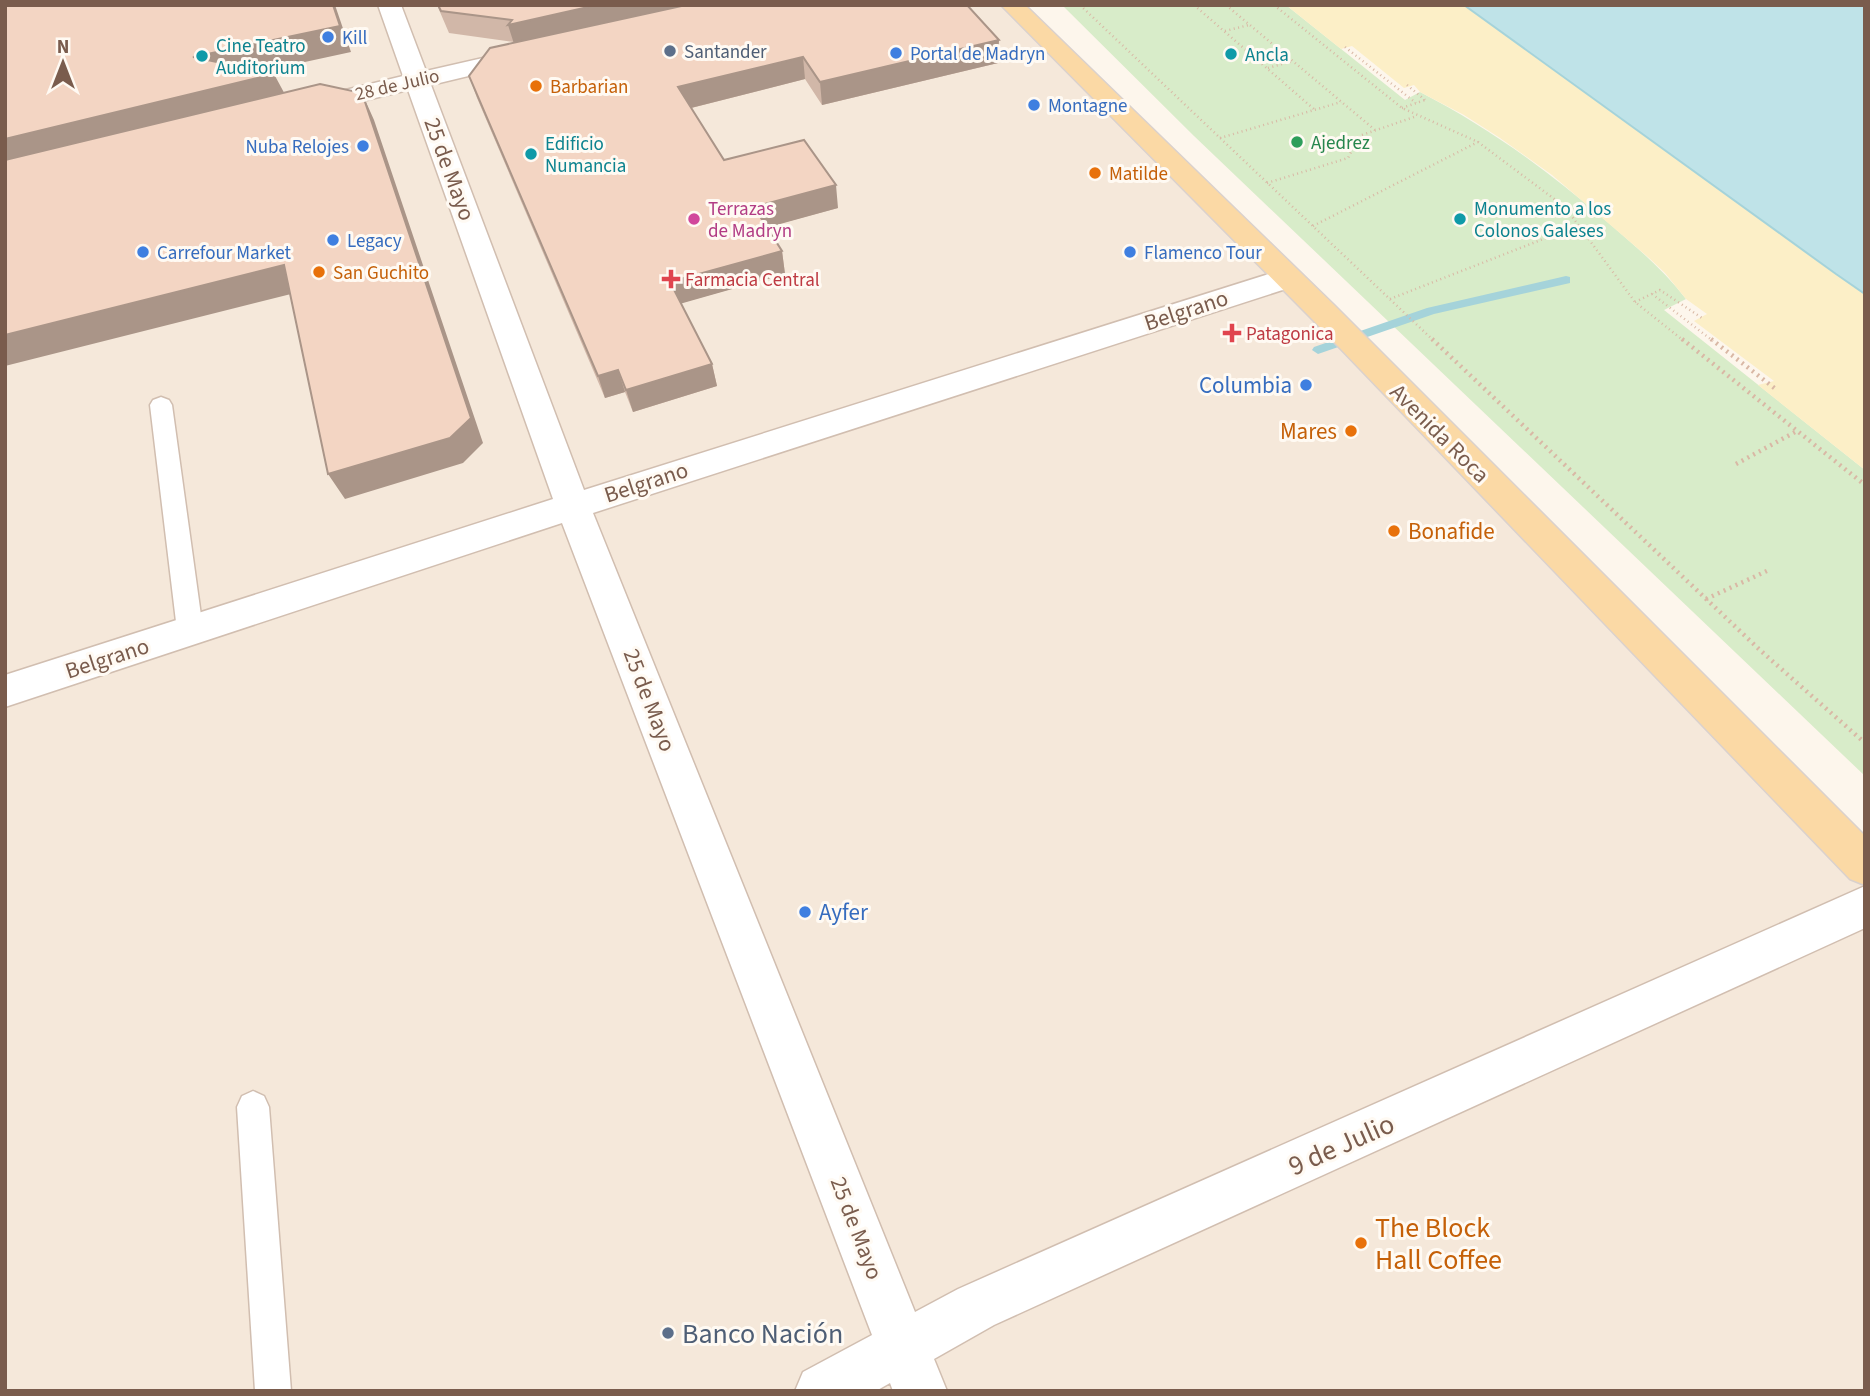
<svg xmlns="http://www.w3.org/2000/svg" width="1870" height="1396" viewBox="0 0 1870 1396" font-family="'Source Sans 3',sans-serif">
  <rect width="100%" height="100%" fill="#fdf6ec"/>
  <path fill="#f5e8da" d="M5 5H1012L1865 865V1391H5Z"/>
  <path fill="#d8ecc9" d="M1062 5H1286L1405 100 1420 92C1488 127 1547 170 1605 220 1634 245 1662 268 1686 299L1664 310 1865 470V776L1194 136Z"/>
  <path fill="#fcefc7" d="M1286 5H1464L1865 294V470L1758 385 1774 381 1694 321 1707 314 1686 299 1665 273 1649 258 1552 175 1500 138 1464 115 1420 92 1414 85 1404 88 1352 46 1341 49Z"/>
  <path fill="#bfe3e8" stroke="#a5d3da" stroke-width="2" d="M1464 5H1865V294L1836 274Z"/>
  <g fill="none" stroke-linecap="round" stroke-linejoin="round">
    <path fill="#a5d3da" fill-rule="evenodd" d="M1566 276 1570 277V283L1434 314 1318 354 1312 350 1314 347 1427 308Z"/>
    <g stroke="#d1beb0" stroke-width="3">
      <path id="lane" d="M161 397 169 400 172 405 203 630 199 637 190 640 181 637 177 630 150 405 153 400Z
        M253 1091 264 1096 269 1107 291 1391H255L237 1107 242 1096Z"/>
    </g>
    <g stroke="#d1beb0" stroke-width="3">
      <path id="street" d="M378 5H401L426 71 526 48 535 50 538 55 535 60 431 85 584 490 1278 271 1288 269 1298 271 1303 278 1298 285 593 513 915 1312 958 1289 1865 886V928L994 1325 934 1359 947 1391H893L890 1383 876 1391H795L803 1372 872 1335 562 523 5 707V675L553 499 408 90 309 114 300 111 296 106 300 101 403 76Z"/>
    </g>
    <g stroke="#dad1cd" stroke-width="3">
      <path id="primary" d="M1001 5H1025L1334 305 1865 836V885L1850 879 1312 319Z"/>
    </g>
    <path stroke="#d9b8a5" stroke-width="2.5" stroke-dasharray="1 3.5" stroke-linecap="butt" d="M1080 5 1434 341
      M1194 5 1315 110
      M1226 5 1375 130
      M1274 5 1402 108 1478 142 1565 207 1635 302 1684 341
      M1225 31 1249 25
      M1345 47 1416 103
      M1268 68 1293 61
      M1407 85 1425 100
      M1402 108 1425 100
      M1220 138 1341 102
      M1267 183 1348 158 1359 136 1417 116
      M1313 226 1478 142
      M1652 294 1713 341
      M1390 299 1579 225
      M1635 302 1660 290 1702 318"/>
    <path stroke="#d9b8a5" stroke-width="4.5" stroke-dasharray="2 4.5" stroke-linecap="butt" d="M1432 339 1761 651 1865 743
      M1682 339 1865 485
      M1711 339 1777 390
      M1736 464 1797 431
      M1706 599 1769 570"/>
    <use href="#lane" fill="#fff" fill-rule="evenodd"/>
    <use href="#street" fill="#fff" fill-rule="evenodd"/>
    <use href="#primary" fill="#fbd9a5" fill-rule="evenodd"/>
  </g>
  <path fill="#d1b7a8" d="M437 5H968L998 63 822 105 805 79 691 108 724 160 838 208 767 227 782 251 785 274 681 303 712 364 717 386 633 412 625 392 605 398 477 98 469 76 514 42 449 33Z"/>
  <path fill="#aa9588" d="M333 5H335L351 52 208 83 193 57Z
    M597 5H705L515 47 508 25Z
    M999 40 998 63 822 105 820 82Z
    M803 57 805 79 683 110 678 87Z
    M274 74 288 100 5 170V139Z
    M362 93 374 120 483 443 463 463 345 499 328 474Z
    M836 185 838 208 758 230 754 207Z
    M782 251 785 274 676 305 670 282Z
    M284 265 299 292 5 366V335Z
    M712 364 717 386 633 412 626 390Z
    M618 370 625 392 605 398 598 376Z"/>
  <path fill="#f3d5c3" stroke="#aa9588" stroke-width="2" d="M5 5H333L340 26 193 57 274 74 5 139Z
    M438 5H597L508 25 512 20 441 11Z
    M686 5H967L999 40 820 82 803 57 678 87 724 160 804 140 836 185 754 207 782 251 670 282 712 364 626 390 618 370 598 376 469 76 490 48Z
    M320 84 362 93 471 418 450 438 328 474 284 265 5 335V160Z"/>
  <g fill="#3f7fe0" stroke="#fffaf3" stroke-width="2.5">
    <circle cx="328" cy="37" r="7"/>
    <circle cx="896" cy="53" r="7"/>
    <circle cx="1034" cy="105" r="7"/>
    <circle cx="363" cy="146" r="7"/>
    <circle cx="333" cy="240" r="7"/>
    <circle cx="143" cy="252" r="7"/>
    <circle cx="1130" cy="252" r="7"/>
    <circle cx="1306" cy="385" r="7"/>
    <circle cx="805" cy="912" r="7"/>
  </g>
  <g fill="#5c6f8a" stroke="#fffaf3" stroke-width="2.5">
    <circle cx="670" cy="51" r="7"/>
    <circle cx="668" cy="1333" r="7"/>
  </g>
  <g fill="#0f9aa8" stroke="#fffaf3" stroke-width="2.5">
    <circle cx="1231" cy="54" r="7"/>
    <circle cx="202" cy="56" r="7"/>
    <circle cx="531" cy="154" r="7"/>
    <circle cx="1460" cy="219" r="7"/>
  </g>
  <g fill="#e8710a" stroke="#fffaf3" stroke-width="2.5">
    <circle cx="536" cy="86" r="7"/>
    <circle cx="1095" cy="173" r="7"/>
    <circle cx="319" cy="272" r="7"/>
    <circle cx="1351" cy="431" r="7"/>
    <circle cx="1394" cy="531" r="7"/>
    <circle cx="1361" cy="1243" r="7"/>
  </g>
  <circle fill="#2e9e5b" stroke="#fffaf3" stroke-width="2.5" cx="1297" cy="142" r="7"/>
  <circle fill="#d1479c" stroke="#fffaf3" stroke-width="2.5" cx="694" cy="219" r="7"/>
  <g fill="#e0444e" stroke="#fffaf3" stroke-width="2.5">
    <path d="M667.5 268.5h7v7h7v7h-7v7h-7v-7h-7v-7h7z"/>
    <path d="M1228.5 322.5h7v7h7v7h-7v7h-7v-7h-7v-7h7z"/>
  </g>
  <g text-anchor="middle" stroke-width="6" stroke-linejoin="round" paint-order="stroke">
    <g font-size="19" fill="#366cbe" stroke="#fffaf3" text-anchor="start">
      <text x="342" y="44">Kill</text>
      <text x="910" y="60">Portal de Madryn</text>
      <text x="1048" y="112">Montagne</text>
      <text x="349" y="153" text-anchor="end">Nuba Relojes</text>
      <text x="347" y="247">Legacy</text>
      <text x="157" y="259">Carrefour Market</text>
      <text x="1144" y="259">Flamenco Tour</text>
    </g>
    <g font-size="19" fill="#0d838f" stroke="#fffaf3" text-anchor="start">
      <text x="216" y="52">Cine Teatro<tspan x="216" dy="22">Auditorium</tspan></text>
      <text x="1245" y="61">Ancla</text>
      <text x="545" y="150">Edificio<tspan x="545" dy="22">Numancia</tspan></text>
      <text x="1474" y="215">Monumento a los<tspan x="1474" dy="22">Colonos Galeses</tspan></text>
    </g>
    <g font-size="19" fill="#4e5e75" stroke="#fffaf3" text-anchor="start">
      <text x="684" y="58">Santander</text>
    </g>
    <g font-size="19" fill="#7a5c4d" stroke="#fffaf3">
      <text transform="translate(397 84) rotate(-13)" y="7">28 de Julio</text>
    </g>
    <g font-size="19" fill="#c56008" stroke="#fffaf3" text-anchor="start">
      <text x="550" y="93">Barbarian</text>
      <text x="1109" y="180">Matilde</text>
      <text x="333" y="279">San Guchito</text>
    </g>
    <g font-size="19" fill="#27864d" stroke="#fffaf3" text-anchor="start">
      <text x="1311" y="149">Ajedrez</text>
    </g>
    <g font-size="19" fill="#b23c85" stroke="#fffaf3" text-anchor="start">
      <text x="708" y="215">Terrazas<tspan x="708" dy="22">de Madryn</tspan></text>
    </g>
    <g font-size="19" fill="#be3a42" stroke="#fffaf3" text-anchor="start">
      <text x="685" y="286">Farmacia Central</text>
      <text x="1246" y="340">Patagonica</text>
    </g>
    <g font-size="23" fill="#7a5c4d" stroke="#fffaf3">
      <text transform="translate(450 169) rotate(70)" y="8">25 de Mayo</text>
      <text transform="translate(1186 310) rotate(-18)" y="8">Belgrano</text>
      <text transform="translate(1440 433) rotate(45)" y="8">Avenida Roca</text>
      <text transform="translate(646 482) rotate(-18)" y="8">Belgrano</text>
      <text transform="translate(107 658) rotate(-18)" y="8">Belgrano</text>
      <text transform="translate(650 700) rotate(69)" y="8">25 de Mayo</text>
      <text transform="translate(857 1228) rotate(69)" y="8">25 de Mayo</text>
    </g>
    <g font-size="23" fill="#366cbe" stroke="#fffaf3" text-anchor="end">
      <text x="1292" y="393">Columbia</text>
      <text x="819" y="920" text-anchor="start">Ayfer</text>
    </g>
    <g font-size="23" fill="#c56008" stroke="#fffaf3" text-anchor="end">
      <text x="1337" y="439">Mares</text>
      <text x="1408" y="539" text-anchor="start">Bonafide</text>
    </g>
    <g font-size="28" fill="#7a5c4d" stroke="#fffaf3">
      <text transform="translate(1341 1144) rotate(-24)" y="10">9 de Julio</text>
    </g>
    <g font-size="28" fill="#c56008" stroke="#fffaf3" text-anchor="start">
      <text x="1375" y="1237">The Block<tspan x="1375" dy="32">Hall Coffee</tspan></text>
    </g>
    <g font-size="28" fill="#4e5e75" stroke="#fffaf3" text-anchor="start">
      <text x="682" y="1343">Banco Nación</text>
    </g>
  </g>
  <rect width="1870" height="1396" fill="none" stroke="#7a5c4d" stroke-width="14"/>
  <g transform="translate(63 63)" stroke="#fffaf3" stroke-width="5" paint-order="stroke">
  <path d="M0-5L12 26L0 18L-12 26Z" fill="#7a5c4d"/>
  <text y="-10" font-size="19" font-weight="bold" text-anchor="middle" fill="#7a5c4d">N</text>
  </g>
</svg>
